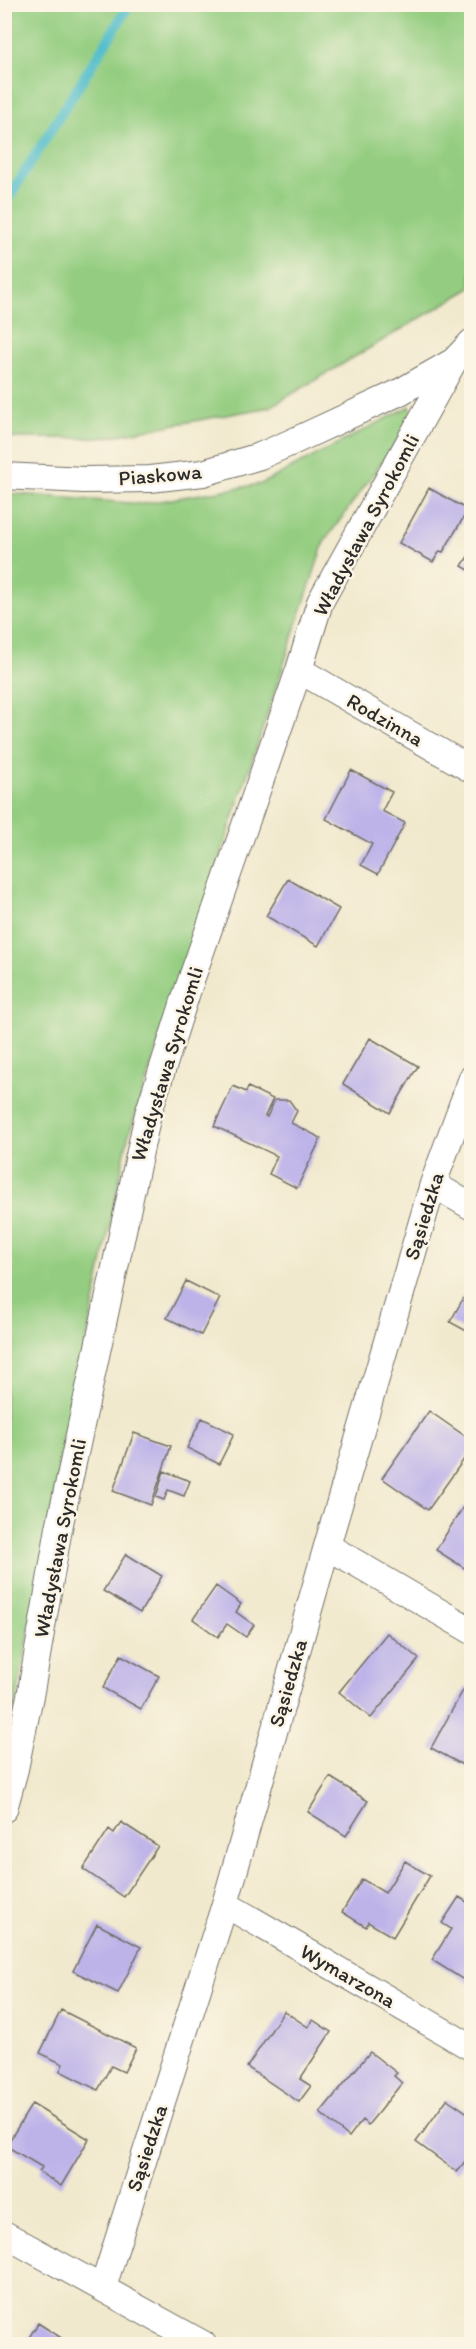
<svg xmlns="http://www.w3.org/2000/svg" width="476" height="2349" viewBox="0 0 476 2349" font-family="Itim,sans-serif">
  <rect width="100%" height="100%" fill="#fcf5e5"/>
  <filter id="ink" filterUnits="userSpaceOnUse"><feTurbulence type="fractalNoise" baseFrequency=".0167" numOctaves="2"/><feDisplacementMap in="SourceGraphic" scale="12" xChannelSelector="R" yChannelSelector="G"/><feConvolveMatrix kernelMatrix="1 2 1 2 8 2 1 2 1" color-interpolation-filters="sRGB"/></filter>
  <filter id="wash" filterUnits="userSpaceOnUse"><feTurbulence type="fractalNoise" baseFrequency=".008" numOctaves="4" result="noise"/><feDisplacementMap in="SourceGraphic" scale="24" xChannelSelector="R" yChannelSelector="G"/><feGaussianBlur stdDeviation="1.35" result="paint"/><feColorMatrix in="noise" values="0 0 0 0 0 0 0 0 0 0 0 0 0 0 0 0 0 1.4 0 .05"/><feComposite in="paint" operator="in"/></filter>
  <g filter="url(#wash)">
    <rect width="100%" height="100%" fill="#f1e9cd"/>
    <path fill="#94cd81" stroke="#607c56" stroke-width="1.5" d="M5 4 471 5V288L270 407 101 438H5Z
      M410 406 414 418 324 542 128 1137 55 1494 5 1762V493L142 504 261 484Z"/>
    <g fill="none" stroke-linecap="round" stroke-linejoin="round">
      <path stroke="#52becb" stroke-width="10" d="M4 205 130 4"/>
    </g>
    <g id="blocks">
      <path fill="#bdb3e9" d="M429 488 468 510 443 552 440 551 433 562 399 543Z
        M472 550V572L462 566Z
        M351 770 392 792 382 811 405 823 378 874 361 865 372 844 326 819Z
        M288 879 339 909 318 946 266 916Z
        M370 1038 418 1066 390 1113 343 1084Z
        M233 1086 246 1092 248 1087 273 1099 265 1116 267 1117 275 1100H289L297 1111 291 1123 321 1138 297 1188 269 1174 277 1156 214 1126Z
        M186 1281 220 1298 201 1335 167 1318Z
        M472 1283V1334L450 1322Z
        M429 1411 472 1441V1448L428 1510 382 1478Z
        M202 1418 234 1434 219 1464 187 1448Z
        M134 1433 171 1446 151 1505 113 1491Z
        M164 1471 190 1481 184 1496 168 1490 164 1500 156 1497Z
        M463 1507 472 1512V1573L436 1550Z
        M126 1554 162 1576 140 1613 103 1591Z
        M216 1586 241 1604 236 1612 254 1625 246 1637 227 1624 218 1637 193 1619Z
        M387 1633 419 1659 371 1718 339 1692Z
        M121 1655 159 1676 141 1709 103 1688Z
        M465 1687 472 1690V1770L431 1748Z
        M330 1777 368 1801 346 1836 308 1812Z
        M121 1822 158 1846 124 1897 83 1869 109 1829 114 1833Z
        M405 1861 430 1876 393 1937 368 1922 366 1927 342 1912 362 1879 385 1893Z
        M459 1897 472 1905 470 1984 432 1960 451 1929 442 1923Z
        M97 1924 141 1947 118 1993 73 1971Z
        M61 2010 136 2048 124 2072 111 2066 98 2090 60 2071 63 2064 40 2053Z
        M284 2011 308 2027 313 2020 331 2032 300 2079 311 2086 299 2102 247 2067Z
        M370 2052 397 2073 394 2076 402 2083 368 2125 362 2120 349 2137 320 2113Z
        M447 2099 472 2116V2152L457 2172 416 2142Z
        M32 2104 89 2139 61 2186 39 2172 42 2167 6 2146Z
        M38 2323 69 2343 68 2344H25Z"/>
    </g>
  </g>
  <g filter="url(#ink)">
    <use href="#blocks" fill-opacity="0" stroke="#706e64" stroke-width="1.5"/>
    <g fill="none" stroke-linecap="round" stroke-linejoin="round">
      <g stroke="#706e64" stroke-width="28">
        <path id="minor" d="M4 476 84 480 150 479 203 473 260 456 292 442 400 392 454 361
          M299 670 472 770
          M433 1184 472 1207
          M327 1546 472 1631
          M4 1809 15 1769 31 1691 59 1528 148 1114 188 989 299 670 320 602 454 361 472 342
          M225 1904 472 2048
          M4 2234 203 2344
          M103 2287 225 1904 327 1546 433 1184 472 1078"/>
      </g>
      <use href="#minor" stroke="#fff" stroke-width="26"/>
    </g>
  </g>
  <g text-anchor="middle" stroke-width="5" stroke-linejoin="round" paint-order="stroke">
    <g font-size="21" fill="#2b2b2b" stroke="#fcf5e5">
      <text transform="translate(160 475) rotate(-5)" y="7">Piaskowa</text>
      <text transform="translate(366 525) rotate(-62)" y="7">Władysława Syrokomli</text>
      <text transform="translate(385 720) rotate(30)" y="7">Rodzinna</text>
      <text transform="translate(167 1064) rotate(-73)" y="7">Władysława Syrokomli</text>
      <text transform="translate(424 1216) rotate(-73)" y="7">Sąsiedzka</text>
      <text transform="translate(60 1538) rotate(-79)" y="7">Władysława Syrokomli</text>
      <text transform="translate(288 1683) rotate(-74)" y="7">Sąsiedzka</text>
      <text transform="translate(348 1976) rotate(30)" y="7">Wymarzona</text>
      <text transform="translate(147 2148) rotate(-72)" y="7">Sąsiedzka</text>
    </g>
  </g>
  <rect width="476" height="2349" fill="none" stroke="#fcf5e5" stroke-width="24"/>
</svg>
